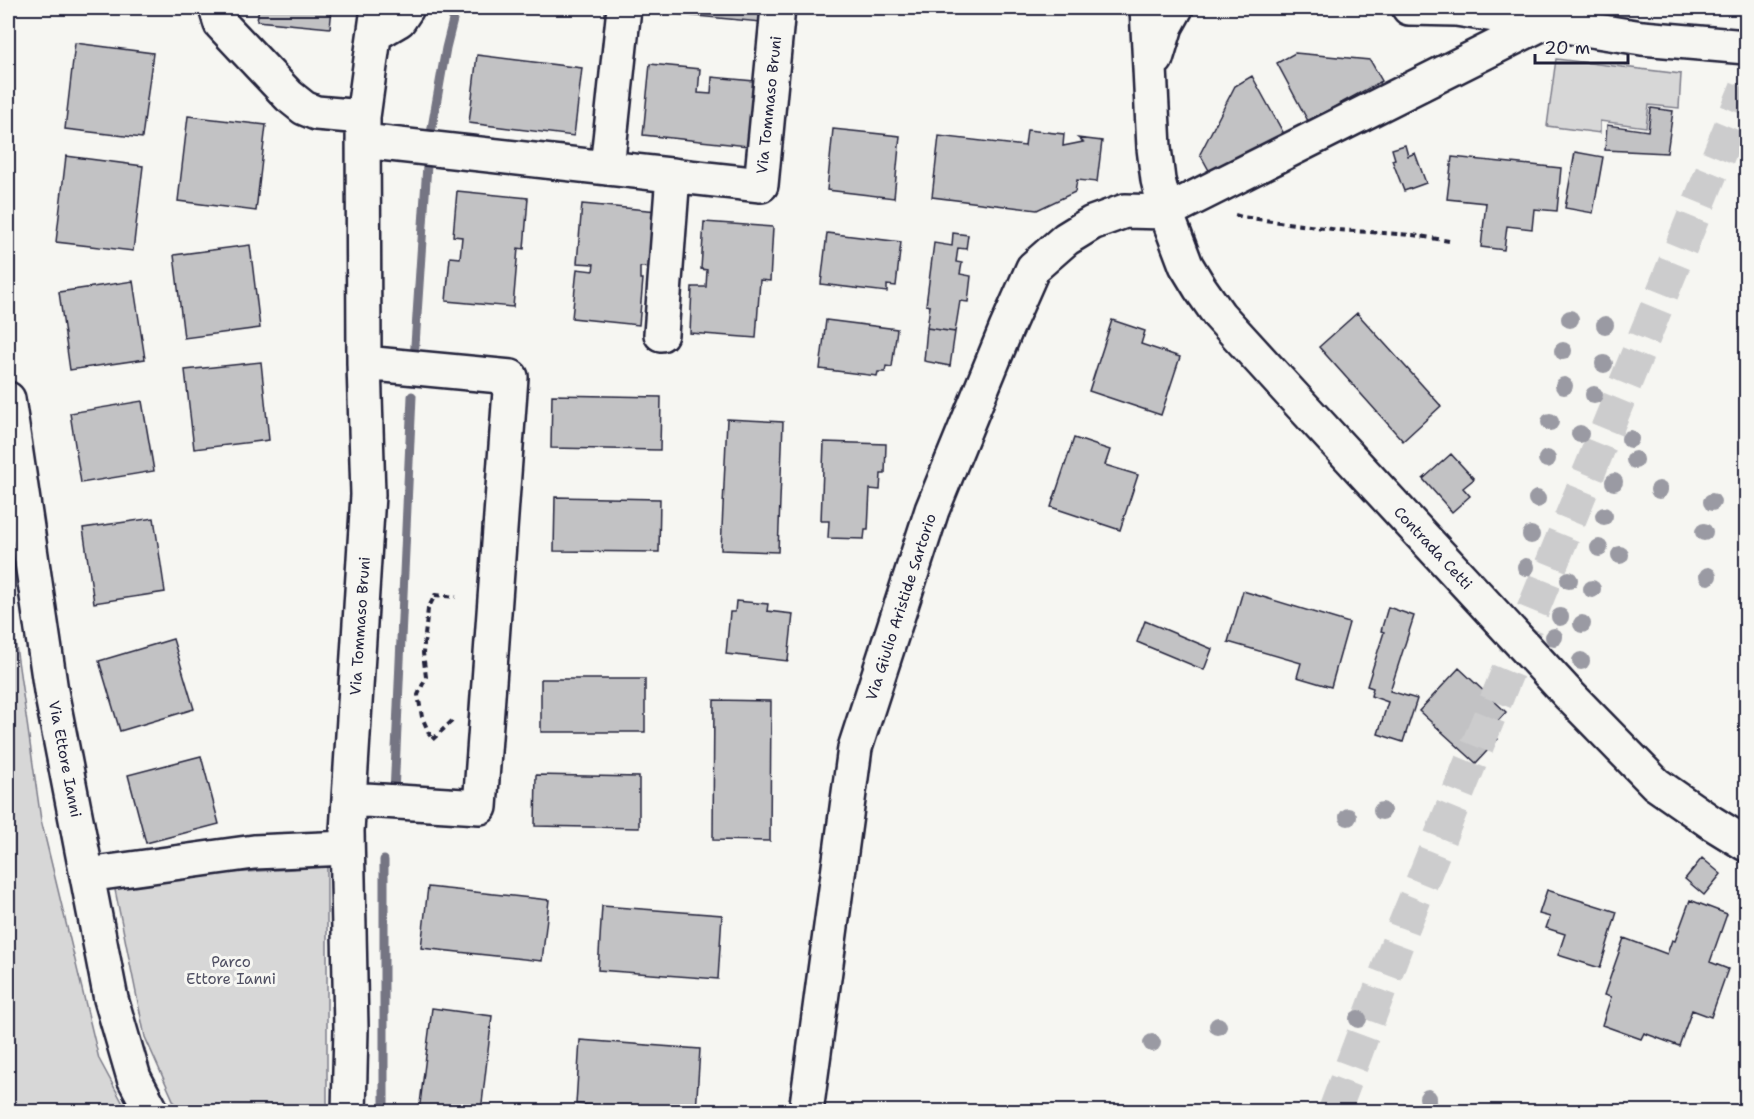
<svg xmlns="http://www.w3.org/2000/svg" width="1754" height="1119" viewBox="0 0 1754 1119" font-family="'Shantell Sans',sans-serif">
  <rect width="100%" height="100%" fill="#f6f6f2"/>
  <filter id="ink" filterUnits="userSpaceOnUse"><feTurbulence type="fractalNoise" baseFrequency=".0167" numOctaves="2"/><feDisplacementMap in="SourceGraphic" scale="12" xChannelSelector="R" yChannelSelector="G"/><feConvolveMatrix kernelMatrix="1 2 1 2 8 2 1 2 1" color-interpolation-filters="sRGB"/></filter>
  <g filter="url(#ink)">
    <path fill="#d7d7d7" stroke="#7c7c89" stroke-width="1.5" d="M1556 59 1681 74 1679 108 1649 105 1646 127 1600 121V133L1547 126Z
      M8 591 41 820 99 1059 127 1111H8Z
      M327 867V1111H178L145 1037 113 880Z"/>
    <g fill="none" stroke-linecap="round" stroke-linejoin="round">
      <path stroke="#757583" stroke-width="9" d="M414 360 428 150 446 48 456 8
        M394 794 412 396
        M384 860V1112"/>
    </g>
    <path fill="#c2c2c4" stroke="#22223b" stroke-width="1.5" d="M259 8H332L330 28 257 21Z
      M654 8H763L761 22 654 12Z
      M1691 8H1718L1717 10Z
      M75 43 153 53 142 138 65 129Z
      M1295 53 1370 60 1382 81 1308 121 1277 63Z
      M477 55 582 68 574 136 469 123Z
      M650 64 700 69 698 93 711 94 712 77 754 81 748 146 643 135Z
      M1252 76 1284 134 1211 174 1200 154 1235 86Z
      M1651 108 1673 111 1667 153 1605 150 1607 125 1648 131Z
      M188 116 266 125 256 211 178 201Z
      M833 129 900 136 894 198 827 190Z
      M1027 130 1064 134 1063 146 1083 142 1078 138 1102 141 1097 182 1077 180 1075 192 1037 210 932 197 939 136 1025 146Z
      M1405 145 1408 156 1415 153 1426 183 1404 191 1392 160 1395 159 1392 149Z
      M1575 152 1603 157 1593 213 1565 208Z
      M66 156 143 166 133 251 56 242Z
      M1452 157 1561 168 1557 211 1534 209 1532 229 1507 226 1504 250 1481 247 1486 203 1447 199Z
      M457 191 528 198 524 249 518 248 513 307 446 301 450 257 460 258 462 237 453 236Z
      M582 204 658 211 653 268 640 267V279H643L639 325 572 318 577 269 593 271 594 264 577 263Z
      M704 222 773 227 770 281 760 280 756 338 690 333 692 287H706L707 270 701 269Z
      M827 233 901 242 896 286 887 285V292L821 284Z
      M953 233 968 235 966 249 958 248 956 262 962 263 960 274 971 276 968 302 960 301 955 332 927 328 930 306 926 305 934 243 952 246Z
      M250 245 260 328 184 338 174 255Z
      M133 281 145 359 70 370 59 292Z
      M1357 313 1441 406 1403 441 1319 347Z
      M826 320 897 329 892 367 886 366 885 372H878L877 376 820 369Z
      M1112 320 1145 331 1141 344 1180 357 1161 415 1089 391Z
      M927 328 955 332 950 366 924 361Z
      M261 362 269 440 194 449 185 370Z
      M552 395 661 397 660 450 551 448Z
      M142 401 154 471 81 483 70 413Z
      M727 419 783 422 778 552 721 550Z
      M1074 438 1110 450 1105 465 1138 475 1120 530 1051 507Z
      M824 442 886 444 885 474H881L880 490 870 489 868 530H865L864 539 828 538 829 521H821Z
      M1451 454 1474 479 1463 488 1470 496 1452 512 1423 479Z
      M555 497 660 499 659 552 554 551Z
      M154 518 165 592 94 603 83 528Z
      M1243 591 1349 623 1331 687 1297 677 1301 663 1228 642Z
      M736 601 768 604 767 611 793 614 788 661 726 654 730 612H735Z
      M1388 607 1414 616 1390 691 1417 699 1403 742 1378 734 1388 702 1371 696 1373 688 1367 686 1384 632 1381 631Z
      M1145 621 1212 649 1204 670 1137 642Z
      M173 639 194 709 120 731 99 661Z
      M1459 668 1506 712 1489 731 1498 739 1476 763 1419 711Z
      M541 679H645V732H541Z
      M714 700 771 701 770 841 713 840Z
      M201 756 219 824 146 843 128 775Z
      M536 775 639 777V828L535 826Z
      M1702 858 1721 874 1704 895 1685 879Z
      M428 887 549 900 542 961 421 948Z
      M1547 890 1617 912 1600 968 1558 955 1565 934 1546 928 1550 917 1539 914Z
      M1690 900 1727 914 1710 962 1728 969 1711 1017 1692 1010 1679 1046 1644 1033 1641 1039 1602 1025 1611 997 1604 995 1624 938 1667 954 1672 940 1675 941Z
      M602 906 722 915 718 979 598 970Z
      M432 1008 492 1016 481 1112H419Z
      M580 1040 700 1049 696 1112H672L576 1104Z"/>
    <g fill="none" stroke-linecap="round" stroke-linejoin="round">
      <path stroke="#cccccd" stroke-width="33" stroke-dasharray="33 16" stroke-linecap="butt" d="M1334 1112 1403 928 1746 88"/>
      <g stroke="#22223b" stroke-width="38">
        <path id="minor" d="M216 8 221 24 289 96 304 108 316 113 363 117
          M375 34 399 20 407 8
          M363 141 761 185 778 8
          M607 168 624 8
          M661 334 673 175
          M8 399 51 691 111 999 134 1078 152 1112
          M349 799 480 807 511 377 364 363
          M87 875 254 852 347 848
          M349 1112 351 1029 347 831 368 495 364 363 363 117 378 8
          M806 1112 855 748 932 510 1006 329 1033 268 1066 239 1092 223 1125 211 1166 212 1545 22"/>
      </g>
      <g stroke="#22223b" stroke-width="38">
        <path id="secondary" d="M1147 8 1154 148 1158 180 1166 212 1186 265 1200 288 1219 315 1293 396 1570 696 1656 784 1712 823 1746 844
          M1156 59 1166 26 1176 8"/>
      </g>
      <g stroke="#22223b" stroke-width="38">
        <path id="primary" d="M1409 8 1456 9 1642 38 1746 47"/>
      </g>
      <path stroke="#22223b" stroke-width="4" stroke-dasharray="6 4.5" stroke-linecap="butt" d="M1235 215 1242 217 1339 230 1413 235 1449 241
        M452 721 432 740 422 717 418 695 426 677 423 653 428 609 435 595 456 597"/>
      <use href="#minor" stroke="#f6f6f2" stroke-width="33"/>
      <use href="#secondary" stroke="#f6f6f2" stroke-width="33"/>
      <use href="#primary" stroke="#f6f6f2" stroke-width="33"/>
    </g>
    <g fill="#9a9aa3">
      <circle cx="1570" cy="319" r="9"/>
      <circle cx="1605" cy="325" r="9"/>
      <circle cx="1563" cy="351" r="9"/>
      <circle cx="1604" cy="364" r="9"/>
      <circle cx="1564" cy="386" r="9"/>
      <circle cx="1594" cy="395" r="9"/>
      <circle cx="1550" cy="422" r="9"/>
      <circle cx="1580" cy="434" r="9"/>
      <circle cx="1630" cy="439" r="9"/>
      <circle cx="1547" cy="459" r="9"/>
      <circle cx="1635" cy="460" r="9"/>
      <circle cx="1614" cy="482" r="9"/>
      <circle cx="1659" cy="490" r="9"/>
      <circle cx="1537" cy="499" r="9"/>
      <circle cx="1712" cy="502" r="9"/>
      <circle cx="1604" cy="516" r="9"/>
      <circle cx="1704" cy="532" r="9"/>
      <circle cx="1531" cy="535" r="9"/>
      <circle cx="1599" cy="548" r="9"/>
      <circle cx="1620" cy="555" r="9"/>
      <circle cx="1526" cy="567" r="9"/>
      <circle cx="1708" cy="576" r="9"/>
      <circle cx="1569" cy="580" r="9"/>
      <circle cx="1592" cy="589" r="9"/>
      <circle cx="1560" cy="617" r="9"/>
      <circle cx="1582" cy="624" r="9"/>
      <circle cx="1554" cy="637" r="9"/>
      <circle cx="1581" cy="661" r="9"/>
      <circle cx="1382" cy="811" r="9"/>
      <circle cx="1348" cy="817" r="9"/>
      <circle cx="1358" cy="1019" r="9"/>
      <circle cx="1218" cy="1026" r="9"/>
      <circle cx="1152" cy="1043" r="9"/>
      <circle cx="1428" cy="1098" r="9"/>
    </g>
  </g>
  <g text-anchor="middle" stroke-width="6" stroke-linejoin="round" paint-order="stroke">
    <g font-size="15" fill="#22223b" stroke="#f6f6f2">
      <text transform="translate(769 105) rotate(-84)" y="5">Via Tommaso Bruni</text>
      <text transform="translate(1433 548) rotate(47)" y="5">Contrada Cetti</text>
      <text transform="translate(901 607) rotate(-72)" y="5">Via Giulio Aristide Sartorio</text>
      <text transform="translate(360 626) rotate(-86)" y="5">Via Tommaso Bruni</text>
      <text transform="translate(65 759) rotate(79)" y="5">Via Ettore Ianni</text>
    </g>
    <g font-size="15" fill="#4f4f62" stroke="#f6f6f2">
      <text x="231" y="967">Parco<tspan x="231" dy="17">Ettore Ianni</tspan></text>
    </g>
  </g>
  <rect width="1754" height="1119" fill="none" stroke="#f6f6f2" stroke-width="30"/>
  <rect x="15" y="15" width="1724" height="1089" fill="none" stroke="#22223b" stroke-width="2" filter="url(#ink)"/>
  <path d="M1535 54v9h93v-9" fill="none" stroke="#22223b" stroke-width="3"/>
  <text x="1544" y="54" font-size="18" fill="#22223b" stroke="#f6f6f2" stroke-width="4.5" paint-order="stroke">20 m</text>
</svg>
